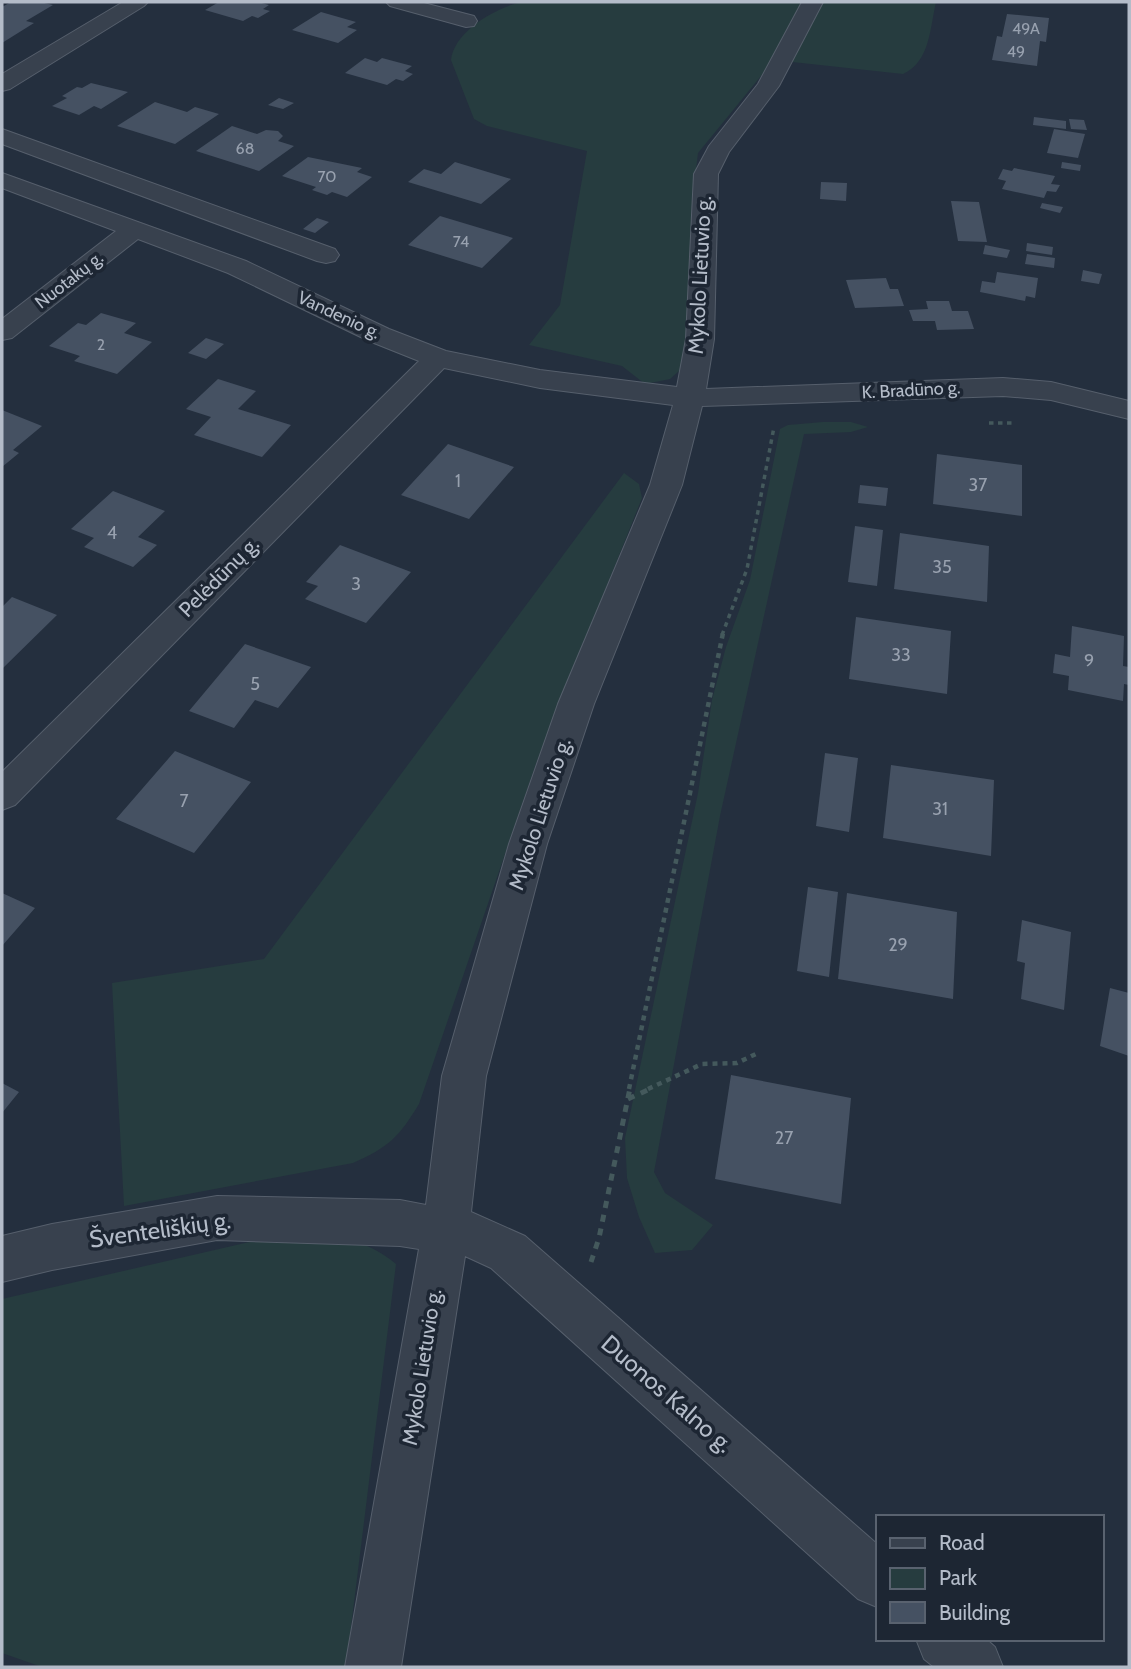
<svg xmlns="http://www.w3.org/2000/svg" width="1131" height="1669" viewBox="0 0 1131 1669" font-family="Cabin,sans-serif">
  <rect width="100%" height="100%" fill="#242f3e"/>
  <path fill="#263c3f" d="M522 2H936C930 28 930 62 903 74L774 60 698 153 693 194 690 331 685 359 680 370 670 379 645 384 622 366 529 345 560 305 587 151 487 126 474 119 451 60C454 31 497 7 522 2Z
    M823 422H851L868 427 851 432 804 434 720 816 654 1172 665 1193 713 1225 692 1250 655 1253 639 1217 627 1178 625 1138 698 793 712 700 726 647 750 580 780 429 788 425Z
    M624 473 639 484 642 498 537 761 419 1104C399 1137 389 1147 353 1163L124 1206 112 983 264 959Z
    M288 1233C329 1235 363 1236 396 1264L346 1667H42L2 1653V1299Z"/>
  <path fill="#455162" d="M11 2H40L53 5 26 21 34 23 2 43V7Z
    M219 2H258L269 5 263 9 270 11 258 18 252 16 243 21 205 10Z
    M321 12 356 22 347 27 357 30 338 43 292 30Z
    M1007 14 1049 18 1046 42 1040 41 1037 66 992 60 997 36 1002 37Z
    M365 58 377 62 382 58 412 66 405 71 413 74 403 81 396 79 387 85 345 73Z
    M91 83 128 92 101 109 94 106 79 115 52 106 67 98 62 96 77 87 82 88Z
    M279 98 294 103 283 109 268 105Z
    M155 102 187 112 195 107 219 114 175 144 117 126Z
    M1034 117 1066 121V129L1033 125Z
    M1069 119 1084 120 1087 130 1071 129Z
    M232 126 257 134 266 130 278 131 283 136 278 141 294 146 259 171 196 151Z
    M1054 129 1085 134 1078 158 1047 153Z
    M308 157 362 168 357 172 372 177 347 197 332 192 327 195 312 190 316 187 282 176Z
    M455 162 511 179 481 204 408 182 424 169 441 174Z
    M1062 162 1081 165 1080 171 1061 168Z
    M1014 168 1055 176 1051 184 1060 185 1056 192 1047 191 1044 198 1002 189 1006 181 998 179 1003 169 1012 171Z
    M821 182 847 183 846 201 820 199Z
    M951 201 979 202 987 242 958 241Z
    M1042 203 1063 207 1060 213 1040 208Z
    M440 216 513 238 482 268 408 245Z
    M317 218 329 222 315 233 303 229Z
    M1027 243 1053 247 1052 255 1026 251Z
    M985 245 1010 250 1007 258 983 254Z
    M1027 254 1055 258 1054 268 1025 264Z
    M1083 270 1102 274 1099 284 1081 281Z
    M997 272 1038 278 1035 298 1026 296 1025 301 980 292 982 281 995 283Z
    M886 278 890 289H898L904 306 855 308 846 280Z
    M926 301H949L952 311H968L974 329 937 330 935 321H913L909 310 928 309Z
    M101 313 136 323 124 333 152 342 117 374 74 361 80 356 49 346 78 323 86 325Z
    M206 338 224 344 206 359 188 353Z
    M218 379 256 391 238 409 291 425 262 457 194 435 211 417 186 409Z
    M2 410 42 426 13 450 19 453 2 467Z
    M448 444 514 467 469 519 401 495Z
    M937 454 1022 465V516L933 504Z
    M860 485 888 488 886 506 858 503Z
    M113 491 165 511 138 537 157 545 133 567 84 547 94 538 71 529Z
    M855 526 883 530 877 586 848 582Z
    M900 533 989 546 987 602 894 589Z
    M340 545 411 572 366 623 305 599 318 586 306 582Z
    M12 597 57 615 2 669V607Z
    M856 617 951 631 947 694 849 679Z
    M1072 626 1124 636 1123 666 1129 667V685L1124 684 1123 701 1068 690 1069 676 1053 673 1055 654 1070 657Z
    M245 644 311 667 278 708 255 700 234 728 189 711Z
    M175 751 251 782 194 853 116 819Z
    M825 753 858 758 849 832 816 826Z
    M891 765 994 780 991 856 883 838Z
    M808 887 838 892 829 977 797 971Z
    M2 893 35 908 2 946Z
    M847 893 957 912 953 999 838 979Z
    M1022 920 1071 932 1064 1010 1021 999 1025 963 1017 961Z
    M1110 988 1129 993V1056L1100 1046Z
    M731 1075 851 1098 841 1204 715 1179Z
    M2 1083 19 1092 2 1113Z"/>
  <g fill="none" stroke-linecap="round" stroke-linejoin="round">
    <g stroke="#565f6c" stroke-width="2">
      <path id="minor" d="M123 2H148L144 6 10 89 2 91V74Z
        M386 2H420L474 16 477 21 474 26 466 27 390 6Z
        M802 2H823L779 86 729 152 718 174 714 339 706 389 1003 378 1051 382 1129 401V419L1051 400 1003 396 702 406 682 485 594 704 547 844 486 1076 471 1212 525 1236 877 1544V1607L858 1599 491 1268 465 1256 401 1667H345L419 1249 400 1246 217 1240 52 1270 2 1282V1236L52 1224 217 1196 400 1200 426 1205 442 1076 509 844 558 704 650 485 673 405 540 388 444 368 15 805 2 810V772L419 361 369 341 228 273 138 239 12 338 2 340V319L116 231 2 188V173L246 261 389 329 446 351 540 370 677 387 686 339 694 174 709 146 758 84Z
        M2 129 335 249 339 255 335 261 326 263 317 261 2 144Z
        M916 1639H986L995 1647 1003 1667H934L924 1659Z"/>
    </g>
    <path stroke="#44595c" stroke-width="3.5" stroke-dasharray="4.5 4.5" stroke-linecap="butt" d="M989 423H1012
      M722 635 747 569 774 427"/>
    <path stroke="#44595c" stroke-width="4.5" stroke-dasharray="5 5" stroke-linecap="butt" d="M629 1089 723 633
      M648 1089 702 1064 737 1063 760 1052"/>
    <path stroke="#44595c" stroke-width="5" stroke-dasharray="7 7" stroke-linecap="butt" d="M628 1099 652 1088
      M591 1262 599 1238 630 1088"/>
    <use href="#minor" fill="#38414e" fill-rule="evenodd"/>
  </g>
  <g text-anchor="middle" stroke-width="7" stroke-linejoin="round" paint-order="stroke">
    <g font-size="16" fill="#98a1af">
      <text x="1026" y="34">49A</text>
      <text x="1016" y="57">49</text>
      <text x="245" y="154">68</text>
      <text x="327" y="182">70</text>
      <text x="461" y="247">74</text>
      <text x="101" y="350">2</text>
    </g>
    <g font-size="18" fill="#b4bcc9" stroke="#1d2633">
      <text transform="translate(69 280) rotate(-38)" y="6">Nuotakų g.</text>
      <text transform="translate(339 315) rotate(25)" y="6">Vandenio g.</text>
      <text transform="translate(911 390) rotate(-3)" y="6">K. Bradūno g.</text>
    </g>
    <g font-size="18" fill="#98a1af">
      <text x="458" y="487">1</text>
      <text x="978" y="491">37</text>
      <text x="112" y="539">4</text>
      <text x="942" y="573">35</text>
      <text x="356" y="590">3</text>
      <text x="901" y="661">33</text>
      <text x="1089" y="667">9</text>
      <text x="255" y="690">5</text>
      <text x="184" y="807">7</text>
      <text x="940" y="815">31</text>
      <text x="898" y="951">29</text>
      <text x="784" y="1144">27</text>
    </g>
    <g font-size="21" fill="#b4bcc9" stroke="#1d2633">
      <text transform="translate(700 275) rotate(-87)" y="7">Mykolo Lietuvio g.</text>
      <text transform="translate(219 577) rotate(-45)" y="7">Pelėdūnų g.</text>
      <text transform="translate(540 814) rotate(-72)" y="7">Mykolo Lietuvio g.</text>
      <text transform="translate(422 1367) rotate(-81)" y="7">Mykolo Lietuvio g.</text>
    </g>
    <g font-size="24" fill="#b4bcc9" stroke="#1d2633">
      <text transform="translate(160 1230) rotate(-8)" y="8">Šventeliškių g.</text>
      <text transform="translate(667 1394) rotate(41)" y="8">Duonos Kalno g.</text>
    </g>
  </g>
  <rect width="1131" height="1669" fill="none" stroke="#b4bcc9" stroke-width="7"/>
  <rect x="876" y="1515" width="228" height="126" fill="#1d2633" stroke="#59626f" stroke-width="2"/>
  <rect x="890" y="1538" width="35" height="10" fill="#38414e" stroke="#59626f" stroke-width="2"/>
  <text x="939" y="1550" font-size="21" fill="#b4bcc9">Road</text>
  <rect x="890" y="1568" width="35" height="21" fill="#263c3f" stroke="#59626f" stroke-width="2"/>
  <text x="939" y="1585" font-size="21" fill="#b4bcc9">Park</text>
  <rect x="890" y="1602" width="35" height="21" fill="#455162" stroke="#59626f" stroke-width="2"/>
  <text x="939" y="1620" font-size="21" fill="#b4bcc9">Building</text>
</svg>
